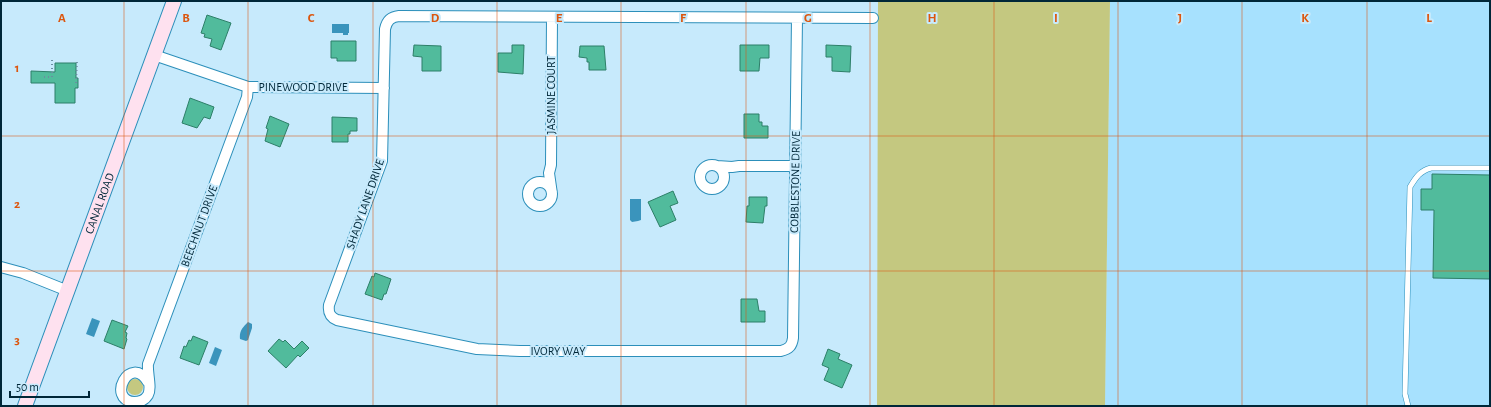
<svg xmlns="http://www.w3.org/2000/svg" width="1491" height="407" viewBox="0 0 1491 407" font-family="'Alegreya Sans',sans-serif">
  <rect width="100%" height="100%" fill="#c7eafc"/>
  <path fill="#a7e1fe" d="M1110 1H1490V406H1105Z"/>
  <path fill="#c4c880" d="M878 1H1110L1105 406H877Z
    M127 387a8 8 0 1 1 16 0a8 8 0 1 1-16 0Z"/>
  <path fill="#3a94bc" d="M332 24H349V33H348V35H343V33H332Z
    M630 199H641V220L638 221 632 222 630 220Z
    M92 318 100 321 94 337 86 334Z
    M248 322 252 324V328L248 340 246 341 240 339C239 331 243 327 248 322Z
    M215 347 222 350 216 366 209 363Z"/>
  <path fill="#51bb9c" stroke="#2d7f68" d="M207 15 231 23 221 50 210 46 212 39 204 37 205 34 201 33Z
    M331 41H356V61H337V58H331Z
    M414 45 441 46V71H422V57L413 56Z
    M512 45H524L523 74 498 72V53H512Z
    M740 45H769V58H760L759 71H740Z
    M826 45 851 46 850 72 832 71V57H826Z
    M580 46H604L606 70H589V62H587V58L579 57Z
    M55 63H76V78H78V88H75V103H55V83H31V71L55 72Z
    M190 98 214 107 210 119 204 117 197 128 182 123Z
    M744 114H759V122H762V126H768V138H744Z
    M270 116 289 124 280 147 265 141 268 129 266 128Z
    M332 117 357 118V131H350V134H348V142H332Z
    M1432 174 1490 175V279L1433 278 1434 210H1421V189H1432Z
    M673 191 678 203 670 206 676 220 660 227 648 202Z
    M749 197H767V206H765L763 223 746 222 747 206H749Z
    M375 273 391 279 386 294H384L382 300 365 294 372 276 374 277Z
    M741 299H757L759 311H765V322H741Z
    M112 320 128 326 125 332 127 333 126 338 127 339 124 349 104 341Z
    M193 336 208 342 199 365 180 358 184 346 186 347 189 340 191 341Z
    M279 339 283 342 285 340 294 349 302 341 309 348 300 357 298 355 286 368 268 351Z
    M828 349 840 354 838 359 852 365 842 388 824 380 829 368 822 365Z"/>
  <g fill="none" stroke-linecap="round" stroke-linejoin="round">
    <g stroke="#2c8fba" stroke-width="6">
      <path id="lane" d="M1408 406 1405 394 1410 187C1416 177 1420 171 1431 168H1490"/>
    </g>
    <g stroke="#2c8fba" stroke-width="12">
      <path id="street" d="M797 18 793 338C792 346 789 349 781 351H520L477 349 337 320C330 317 328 313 329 305L382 161 385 29C387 20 391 17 399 16L873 18
        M154 55 248 87 384 88
        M700 177a12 12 0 1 1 24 0a12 12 0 1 1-24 0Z
        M717 166 732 167 739 166H796
        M528 194a12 12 0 1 1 24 0a12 12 0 1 1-24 0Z
        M552 194 549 173 551 165 552 17
        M1 267 23 273 68 291
        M148 382C130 353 106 400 134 402 140 402 145 400 148 395 152 388 147 373 148 364L247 97 248 87"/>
    </g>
    <g stroke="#2c8fba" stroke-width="16">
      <g id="secondary">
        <path id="s1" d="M25 406 174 1"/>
      </g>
    </g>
    <path stroke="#6a8fa1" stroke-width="2" stroke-dasharray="1 3" stroke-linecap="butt" d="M44 77H52V60
      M76 83 77 60"/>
    <use href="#lane" stroke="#fff" stroke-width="5"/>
    <use href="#street" stroke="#fff" stroke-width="10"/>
    <use href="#secondary" stroke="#fee1ef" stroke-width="14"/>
  </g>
  <path fill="none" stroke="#dc560e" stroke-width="1" stroke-opacity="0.55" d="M124 1V406M248 1V406M373 1V406M497 1V406M621 1V406M746 1V406M870 1V406M994 1V406M1118 1V406M1242 1V406M1367 1V406M1 136H1490M1 271H1490"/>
  <g text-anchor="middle" stroke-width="4" stroke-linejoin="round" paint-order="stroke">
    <g font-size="12" fill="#002738" stroke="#c7eafc">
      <text x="303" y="91">PINEWOOD DRIVE</text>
      <text transform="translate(551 95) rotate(-90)" y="4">JASMINE COURT</text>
      <text transform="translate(795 182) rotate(-89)" y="4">COBBLESTONE DRIVE</text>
      <text dy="4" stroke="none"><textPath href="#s1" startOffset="216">CANAL ROAD</textPath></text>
      <text transform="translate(365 204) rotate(-71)" y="4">SHADY LANE DRIVE</text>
      <text transform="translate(199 226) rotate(-70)" y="4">BEECHNUT DRIVE</text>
      <text x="558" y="355">IVORY WAY</text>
    </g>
  </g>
  <g font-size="13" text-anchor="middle" font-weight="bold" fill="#dc560e" stroke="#c7eafc" stroke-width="4" stroke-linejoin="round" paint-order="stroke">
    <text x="62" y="22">A</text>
    <text x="186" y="22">B</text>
    <text x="311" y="22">C</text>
    <text x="435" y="22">D</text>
    <text x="559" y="22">E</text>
    <text x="683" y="22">F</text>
    <text x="808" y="22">G</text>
    <text x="932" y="22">H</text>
    <text x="1056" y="22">I</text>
    <text x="1180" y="22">J</text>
    <text x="1305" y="22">K</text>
    <text x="1429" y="22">L</text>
    <text x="17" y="72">1</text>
    <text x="17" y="208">2</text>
    <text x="17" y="344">3</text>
  </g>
  <rect width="1491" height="407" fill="none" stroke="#002738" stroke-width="4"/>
  <path d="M10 391v6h79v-6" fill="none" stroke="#002738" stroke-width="2"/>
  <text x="16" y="391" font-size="12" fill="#002738" stroke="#c7eafc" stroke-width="3" paint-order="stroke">50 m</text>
</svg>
